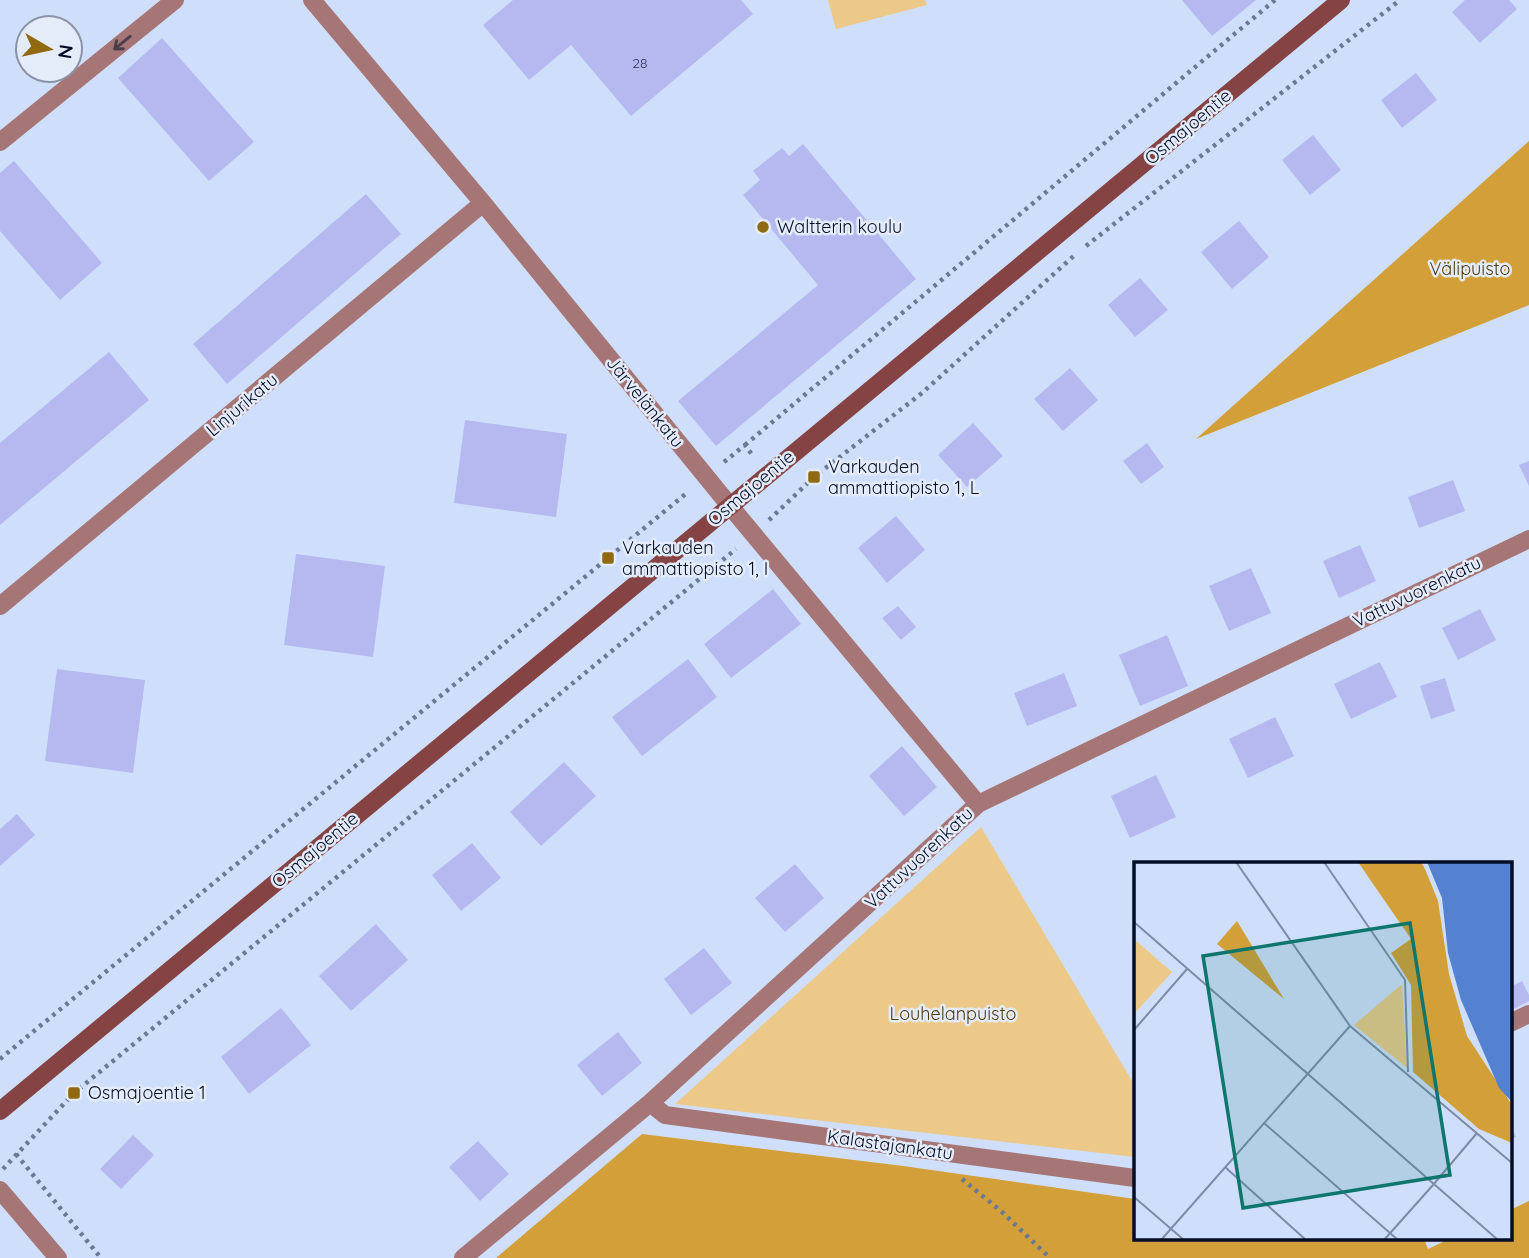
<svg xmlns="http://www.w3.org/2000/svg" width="1529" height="1258" viewBox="0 0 1529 1258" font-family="Quicksand,sans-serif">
  <rect width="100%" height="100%" fill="#cfdffb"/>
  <path fill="#ecc989" d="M828 0H925L927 5 836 29Z
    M981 827 1135 1086V1157L675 1104Z"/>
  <path fill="#d29f38" d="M1529 141V305L1196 439Z
    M642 1134 903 1166 1135 1199V1239H1424L1428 1249 1449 1239H1510V1210L1529 1201V1258H496Z"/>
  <path fill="#b5b9f0" d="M513 0H741L753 14 631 116 571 45 529 80 483 25Z
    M1182 0H1256L1212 36Z
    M1465 0H1509L1517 9 1480 43 1452 12Z
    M162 38 254 142 209 181 118 78Z
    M1416 73 1437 100 1402 128 1381 100Z
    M1313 135 1341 170 1310 195 1282 160Z
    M803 144 916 279 716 446 678 401 818 285 743 195 760 180 753 171 782 148 789 156Z
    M14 161 102 263 60 300 0 231V173Z
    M366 194 401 234 227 384 193 344Z
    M1239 221 1269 257 1232 289 1201 252Z
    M1140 278 1168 310 1135 337 1108 305Z
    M109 352 149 400 0 525V443Z
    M1070 368 1098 400 1063 431 1034 399Z
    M465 420 567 434 556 517 454 503Z
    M973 423 1003 456 967 487 938 455Z
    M1147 443 1164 467 1141 484 1123 461Z
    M1529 461V486L1519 465Z
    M1453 480 1465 511 1419 528 1408 497Z
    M896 516 925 550 887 583 858 548Z
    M1360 545 1376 581 1339 598 1323 561Z
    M296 554 385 566 373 657 284 645Z
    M1251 568 1271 613 1229 631 1209 586Z
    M773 589 801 624 731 678 704 644Z
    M898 606 916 627 901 640 882 618Z
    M1480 609 1496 640 1458 660 1442 628Z
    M1167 635 1188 686 1140 706 1119 655Z
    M688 659 717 697 642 756 612 717Z
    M1380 662 1397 697 1351 719 1334 684Z
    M57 669 145 680 133 773 45 761Z
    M1064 673 1077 706 1027 726 1014 693Z
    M1445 678 1455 711 1431 719 1420 686Z
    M1275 717 1294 756 1248 778 1229 739Z
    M902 746 937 787 904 816 869 776Z
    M564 762 596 796 541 846 510 812Z
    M1156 775 1176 817 1130 838 1111 796Z
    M17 814 35 835 0 866V829Z
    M472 843 501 878 461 911 432 875Z
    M795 864 824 898 785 932 755 898Z
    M376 924 408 960 351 1011 319 976Z
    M704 948 732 983 691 1015 664 979Z
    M1522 981 1529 995V1001L1510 1011V987Z
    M281 1008 311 1045 249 1094 221 1057Z
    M618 1032 642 1063 602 1096 577 1065Z
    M1510 1123 1516 1137 1510 1139Z
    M133 1135 154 1155 121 1189 100 1169Z
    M478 1141 509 1174 480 1201 449 1167Z"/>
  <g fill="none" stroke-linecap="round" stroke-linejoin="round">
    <path stroke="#6b7993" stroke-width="4.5" stroke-dasharray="3.5 5" stroke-linecap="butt" d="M1086 246 1400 0
      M745 445 1275 0
      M724 462 745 445 753 456
      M769 520 814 477 922 393 1077 253
      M0 1059 688 492
      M16 1154 101 1258
      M3 1169 74 1093 736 549
      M962 1179 1002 1212 1050 1258"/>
    <path stroke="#a57675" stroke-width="18" d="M312 0 483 203 730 506 978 804
      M0 142 175 0
      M0 606 483 203
      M1510 1023 1529 1014
      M650 1103 665 1115 1135 1178
      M0 1190 58 1258
      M463 1258 650 1103 978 804 1529 539"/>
    <path stroke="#854443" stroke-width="18" d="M0 1111 1341 0"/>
  </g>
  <defs><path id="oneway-shaft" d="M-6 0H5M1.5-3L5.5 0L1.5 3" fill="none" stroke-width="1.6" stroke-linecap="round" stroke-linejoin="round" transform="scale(1.75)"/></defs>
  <use stroke="#4c3d4a" href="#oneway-shaft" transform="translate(122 43) rotate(141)"/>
  <g fill="#906910" stroke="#e4ecfa" stroke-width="2.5">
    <circle cx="763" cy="227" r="7"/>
    <rect x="807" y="470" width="14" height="14" rx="3.5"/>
    <rect x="601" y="551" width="14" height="14" rx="3.5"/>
    <rect x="67" y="1086" width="14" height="14" rx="3.5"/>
  </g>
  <g text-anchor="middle" stroke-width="5" stroke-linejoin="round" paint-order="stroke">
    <g font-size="14" fill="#303958">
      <text x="640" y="68">28</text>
    </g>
    <g font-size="18" fill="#030e26" stroke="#e4ecfa">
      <text transform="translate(1188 127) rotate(-40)" y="6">Osmajoentie</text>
      <text transform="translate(645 402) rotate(51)" y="6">Järvelänkatu</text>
      <text transform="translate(242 405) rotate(-40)" y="6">Linjurikatu</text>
      <text transform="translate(751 488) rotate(-40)" y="6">Osmajoentie</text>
      <text transform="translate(1417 592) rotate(-26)" y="6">Vattuvuorenkatu</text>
      <text transform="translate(315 850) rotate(-40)" y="6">Osmajoentie</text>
      <text transform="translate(919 858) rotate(-43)" y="6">Vattuvuorenkatu</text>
      <text transform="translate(890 1145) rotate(8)" y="6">Kalastajankatu</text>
    </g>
    <g font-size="18" fill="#030e26" stroke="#e4ecfa" text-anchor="start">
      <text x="777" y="233">Waltterin koulu</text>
      <text x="828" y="473">Varkauden<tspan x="828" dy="21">ammattiopisto 1, L</tspan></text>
      <text x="622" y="554">Varkauden<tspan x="622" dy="21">ammattiopisto 1, I</tspan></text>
      <text x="88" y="1099">Osmajoentie 1</text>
    </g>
    <g font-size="18" fill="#4f3a10" stroke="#e4ecfa">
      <text x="1470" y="275">Välipuisto</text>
      <text x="953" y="1020">Louhelanpuisto</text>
    </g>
  </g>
  <g transform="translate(1134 862)">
    <rect width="378" height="378" fill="#cfdffb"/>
    <path d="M0 77 38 110 0 152ZM268 122 273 206 220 163Z" fill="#ecc989"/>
    <path d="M224 0H287L291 7 304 39 315 112 333 174 378 243V281L345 267 279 210 277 123 257 91 277 77ZM103 59 150 137 83 82Z" fill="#d29f38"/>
    <path d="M293 0H378V240L365 226 327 138 314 91 308 36Z" fill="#5581d1"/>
    <path fill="none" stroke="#7d8ba6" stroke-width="2" d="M102 0 216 164 378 301M190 0 271 118 274 210M0 60 364 378M0 168 53 107M130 261 264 378M91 305 172 378M299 323 343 271M0 335 50 378M27 378 216 164M250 378 299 323"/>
    <path fill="#0f766e" fill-opacity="0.15" stroke="#0f766e" stroke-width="3.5" d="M276 61 316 313 109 346 69 94Z"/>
    <rect width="378" height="378" fill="none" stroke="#030e26" stroke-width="3.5"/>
  </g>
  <g transform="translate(49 49) rotate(99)"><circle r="33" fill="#e4ecfa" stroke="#8a93a5" stroke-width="2"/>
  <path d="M0-5L12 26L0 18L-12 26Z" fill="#906910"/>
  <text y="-10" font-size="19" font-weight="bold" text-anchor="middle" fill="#030e26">N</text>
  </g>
</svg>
